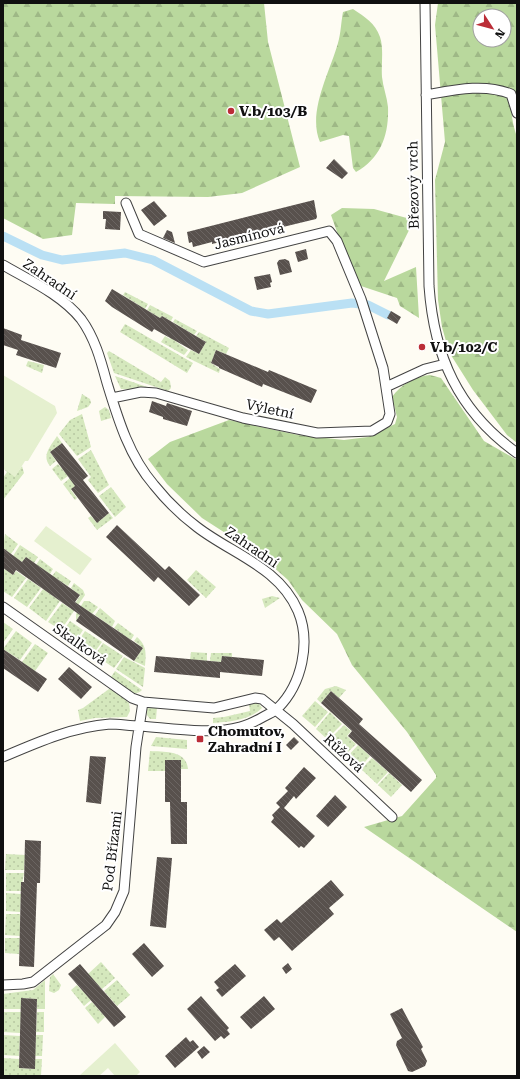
<svg xmlns="http://www.w3.org/2000/svg" width="520" height="1079" viewBox="0 0 520 1079" font-family="'Roboto Serif',serif">
  <defs>
    <pattern id="green-dots" width="8" height="8" patternUnits="userSpaceOnUse"><rect width="8" height="8" fill="#d5e8bd"/><path d="M2 2h.1M6 6h.1" fill="none" stroke="#b6c6a1" stroke-width="1.8" stroke-linecap="round"/></pattern>
    <pattern id="forest-firs" width="22" height="20" patternUnits="userSpaceOnUse"><rect width="22" height="20" fill="#b9d89d"/><path d="M5 1l3.5 6h-7zM16 11l3.5 6h-7z" fill="#9eb886"/></pattern>
    <pattern id="building-back-hatch" width="6" height="6" patternUnits="userSpaceOnUse"><rect width="6" height="6" fill="#58514d"/><path d="M-1 5l2 2M0 0l6 6M5-1l2 2" fill="none" stroke="#6b6562"/></pattern>
  </defs>
  <rect width="100%" height="100%" fill="#fefcf3"/>
  <path fill="url(#green-dots)" d="M125 292 148 304 145 309 123 295Z
    M150 305 173 317 171 321 162 316 160 318 147 310Z
    M175 319 197 331 194 335 173 322Z
    M125 324 193 363 187 373 120 332Z
    M199 332 229 348 226 354 216 350 211 363 220 369 219 373 186 357 191 350 199 354 206 342 196 336Z
    M165 336 170 339 171 338 188 350 184 355 161 342Z
    M109 351 161 382 165 377 170 381 171 388 168 391 114 373 107 353Z
    M28 361 44 365 42 373 26 366Z
    M115 376 153 389H121Z
    M82 394 90 399 91 403 88 407 77 411Z
    M105 407 109 410 111 418 101 421 99 411Z
    M82 414 91 447 77 456 59 434 70 420Z
    M57 436 62 443 50 452 56 461 50 466C41 455 51 446 57 436Z
    M91 450 109 485 98 493 88 480 91 477 78 459Z
    M58 464 68 476 61 481 52 469Z
    M22 466 24 473 3 500V478L7 472 3 468 15 476Z
    M70 478 75 486 71 490 77 498 75 500 63 484Z
    M111 487 126 507 115 517 99 496Z
    M109 513 113 518 97 530 88 518 91 516 97 523Z
    M5 534 18 544 11 554 3 548Z
    M20 545 38 557 34 563 26 557 22 562 13 556Z
    M40 559 53 569 50 574 36 565Z
    M5 569 13 575 16 571 26 578 12 597 3 591V572Z
    M196 570 216 587 206 598 187 580Z
    M56 571 71 581 68 586 52 576Z
    M28 579 41 588 27 607 14 598Z
    M74 583 83 590 85 595 61 630 48 622 62 603 71 609 80 596 71 588Z
    M43 589 60 601 46 621 29 608Z
    M272 596 280 598 265 608 262 599Z
    M84 601H89L98 607 92 614 84 608 76 621V614Z
    M100 608 115 621 112 627 95 615Z
    M70 621 83 630 76 641 63 631Z
    M3 622 13 629 3 643Z
    M118 623 134 635 131 640 114 628Z
    M16 631 32 643 20 660 3 649Z
    M85 631 102 642 94 653 78 642Z
    M137 637C147 646 146 653 145 666L134 661 143 648 134 641Z
    M103 643 123 656 114 668 95 655Z
    M35 644 48 653 35 671 22 662Z
    M191 652 207 653V661L190 660Z
    M211 653H232V657L222 656 221 662 210 661Z
    M124 657 145 668 143 687 116 669Z
    M115 671 142 690C132 700 119 684 111 677Z
    M336 686 346 690 339 698 331 691 321 703 317 699 325 689Z
    M112 688 129 703 130 711 127 717 95 718 80 721 78 710 83 708 109 689Z
    M315 701 328 712 315 727 302 716Z
    M258 702 262 708C250 720 229 722 213 723V718L224 717 250 711 249 704Z
    M149 707H157L156 719H150L147 715 146 711Z
    M330 712 342 724 327 739 316 729Z
    M344 725 351 731 347 736 356 744 345 755 329 740Z
    M156 737 187 740V749L151 746Z
    M358 745 370 756 360 768 347 757Z
    M150 751C165 752 186 750 188 769H181V760H165V771H148Z
    M372 758 388 772 377 784 361 769Z
    M389 773 402 785 391 797 378 785Z
    M6 854 25 855 24 870H5Z
    M6 873H24L21 891H6Z
    M6 893 21 894 20 912 6 911Z
    M6 914H20V936L5 935Z
    M5 938H20L19 954 5 953Z
    M101 962 115 978 102 989 88 974Z
    M53 974 61 985 59 990 54 993 49 991 50 977Z
    M45 980V1009H37V999L21 998V1009H3V994L33 990Z
    M117 980 130 995 117 1006 104 991Z
    M77 985 91 1000 84 1006 71 990Z
    M92 1002 105 1017 98 1024 85 1008Z
    M3 1012H21L20 1033 3 1032Z
    M37 1012H44V1032H36Z
    M3 1035 20 1036 19 1056 3 1055Z
    M36 1035H43L42 1056H35Z
    M3 1058 19 1059V1068L35 1069V1059H42L41 1075 3 1076Z"/>
  <path fill="url(#forest-firs)" fill-rule="evenodd" d="M3 3H264L268 42 300 167 242 193 208 197 115 196V204L76 203 72 235 43 239 3 218Z
    M438 3H517V92C508 105 512 122 517 137V443L507 435 473 390 449 352 442 327 438 300 435 180 445 142 435 25ZM480 16H504V40H480Z
    M353 9C365 17 375 23 380 37 384 49 381 65 382 77 383 87 387 97 388 107 389 135 381 158 356 172L353 168 349 136 343 135 320 142C307 112 330 72 338 43 341 33 341 22 343 12Z
    M342 208 374 209 414 220 384 281 416 267 419 318 400 306 397 298 358 285 346 257 331 215Z
    M430 375 441 378 484 441 517 460V932L364 827 402 816 436 778V775L407 732 352 665 337 634 302 600 288 580 261 556 202 518 167 484 148 459 170 442 229 420 298 435 344 440 368 437 395 424 397 417 392 397C400 385 416 376 430 375Z"/>
  <path fill="#e5f0cf" d="M3 375 55 406 57 413 28 461H25L15 477 3 468Z
    M46 526 92 559 80 575 34 541Z
    M115 1043 140 1072 136 1076H115L108 1068 99 1076H79Z"/>
  <g fill="none" stroke-linecap="round" stroke-linejoin="round">
    <path stroke="#bae0f4" stroke-width="9" d="M3 236 42 255 62 260 125 253 153 260 251 311 268 314 352 303 368 305 388 315"/>
  </g>
  <path fill="url(#building-back-hatch)" d="M334 159 348 173 342 179 326 168Z
    M314 200 317 217 316 219 212 244V242L193 247 192 242 189 243 187 232Z
    M154 201 167 216 154 226 141 210Z
    M103 211 121 212 120 230 105 229 106 219H103Z
    M167 230 172 232 175 243 163 238Z
    M306 249 308 259 298 262 295 252Z
    M285 259 289 261 292 272 280 275 277 263 279 260Z
    M270 274 272 282 270 283 271 287 257 290 254 277Z
    M112 289 160 318 162 316 206 342 199 354 154 329 152 332 112 307 105 301Z
    M391 311 401 317 397 324 387 318Z
    M3 328 22 335 21 340 61 353 56 368 16 355 18 350 3 345Z
    M216 350 268 372 269 370 317 390 311 403 263 384 262 387 219 368V367L211 363Z
    M152 401 166 406 167 403 192 411 187 426 163 419V417L149 412Z
    M62 443 88 476 83 480 109 513 97 523 71 489 75 486 50 452Z
    M117 525 165 570 169 566 200 595 189 606 158 577 154 582 106 537Z
    M3 548 22 562 26 557 80 595 75 602 143 648 134 661 76 621 80 615 16 570 13 575 3 568Z
    M3 649 47 679 38 692 3 668Z
    M156 656 221 662 222 656 264 660 262 676 220 672V678L154 672Z
    M69 667 92 687 81 699 58 679Z
    M331 691 363 719 359 724 422 780 411 792 348 736 352 731 321 703Z
    M294 737 299 742 291 750 286 745Z
    M90 756 106 757 101 804 86 802Z
    M165 760H181V802H187V844H171L170 802H165Z
    M304 767 316 778 296 799 294 796 284 808 315 836 304 848 301 846 299 848 271 822 274 818 272 815 280 807 276 803 288 791 285 788Z
    M335 795 347 807 328 827 316 816Z
    M25 840 41 841 40 883H37L34 967 19 966 21 882H24Z
    M157 857 172 858 166 928 150 926Z
    M331 880 344 895 329 908 334 914 292 951 279 937 274 941 264 930 277 919 281 923Z
    M144 943 164 966 152 977 132 954Z
    M288 963 292 969 286 974 282 968Z
    M80 964 126 1017 114 1027 68 974Z
    M235 964 246 976 222 997 216 990 219 988 214 982Z
    M201 996 229 1028 227 1030 230 1034 224 1039 221 1036 215 1041 187 1009Z
    M264 996 275 1009 251 1029 240 1017Z
    M21 998 37 999 35 1069 19 1068Z
    M402 1008 423 1047 421 1049 427 1061 425 1066 412 1072 408 1071 396 1045 397 1041 402 1038 390 1014Z
    M186 1037 190 1042 193 1040 199 1047 175 1068 165 1056Z
    M204 1046 210 1052 202 1059 197 1052Z"/>
  <g fill="none" stroke-linecap="round" stroke-linejoin="round">
    <g stroke="#434343" stroke-width="11">
      <path id="street" d="M425 3 429 286C434 356 458 411 517 453
        M426 95C454 90 484 83 511 94L517 113
        M3 265C29 280 62 295 81 319 95 338 101 361 107 383 118 419 129 456 154 485 166 500 181 515 197 527 232 554 279 567 298 611 311 642 302 684 278 708 274 712 268 714 263 717 256 721 248 725 240 727 212 735 169 728 140 726 130 726 120 724 110 724 72 727 38 742 3 757
        M386 387 425 369 445 364
        M112 398 141 392 156 393 243 418 317 433 372 431 387 422 390 414 383 368 361 299 337 241 329 231 204 262 139 234 126 203
        M3 607 132 698 143 702 136 747 124 891 115 912 106 925 33 982 23 984 3 985
        M143 702 214 708 255 698 262 699 293 724 392 817"/>
    </g>
    <use href="#street" stroke="#fff" stroke-width="9"/>
  </g>
  <g fill="#bb2d37" stroke="#fff" stroke-width="1.5">
    <circle cx="231" cy="111" r="4"/>
    <circle cx="422" cy="347" r="4"/>
    <rect x="196" y="735" width="8" height="8" rx="2"/>
  </g>
  <g text-anchor="middle" stroke-width="4" stroke-linejoin="round" paint-order="stroke">
    <g font-size="14" font-weight="bold" fill="#101010" stroke="#fff" text-anchor="start">
      <text x="239" y="116">V.b/103/B</text>
      <text x="430" y="352">V.b/102/C</text>
      <text x="208" y="736">Chomutov,<tspan x="208" dy="16">Zahradní I</tspan></text>
    </g>
    <g font-size="14" fill="#101010" stroke="#fff">
      <text transform="translate(413 185) rotate(-91)" y="5">Březový vrch</text>
      <text transform="translate(249 236) rotate(-14)" y="5">Jasmínová</text>
      <text transform="translate(50 279) rotate(34)" y="5">Zahradní</text>
      <text transform="translate(270 409) rotate(12)" y="5">Výletní</text>
      <text transform="translate(252 547) rotate(34)" y="5">Zahradní</text>
      <text transform="translate(80 644) rotate(35)" y="5">Skalková</text>
      <text transform="translate(344 753) rotate(43)" y="5">Růžová</text>
      <text transform="translate(112 851) rotate(-83)" y="5">Pod Břízami</text>
    </g>
  </g>
  <rect width="520" height="1079" fill="none" stroke="#101010" stroke-width="8"/>
  <g transform="translate(492 28) rotate(126)"><circle r="19" fill="#ffffff" stroke="#9f9f9f"/>
  <path d="M0-3L7 15L0 10L-7 15Z" fill="#bb2d37"/>
  <text y="-6" font-size="11" font-weight="bold" text-anchor="middle" fill="#101010">N</text>
  </g>
</svg>
